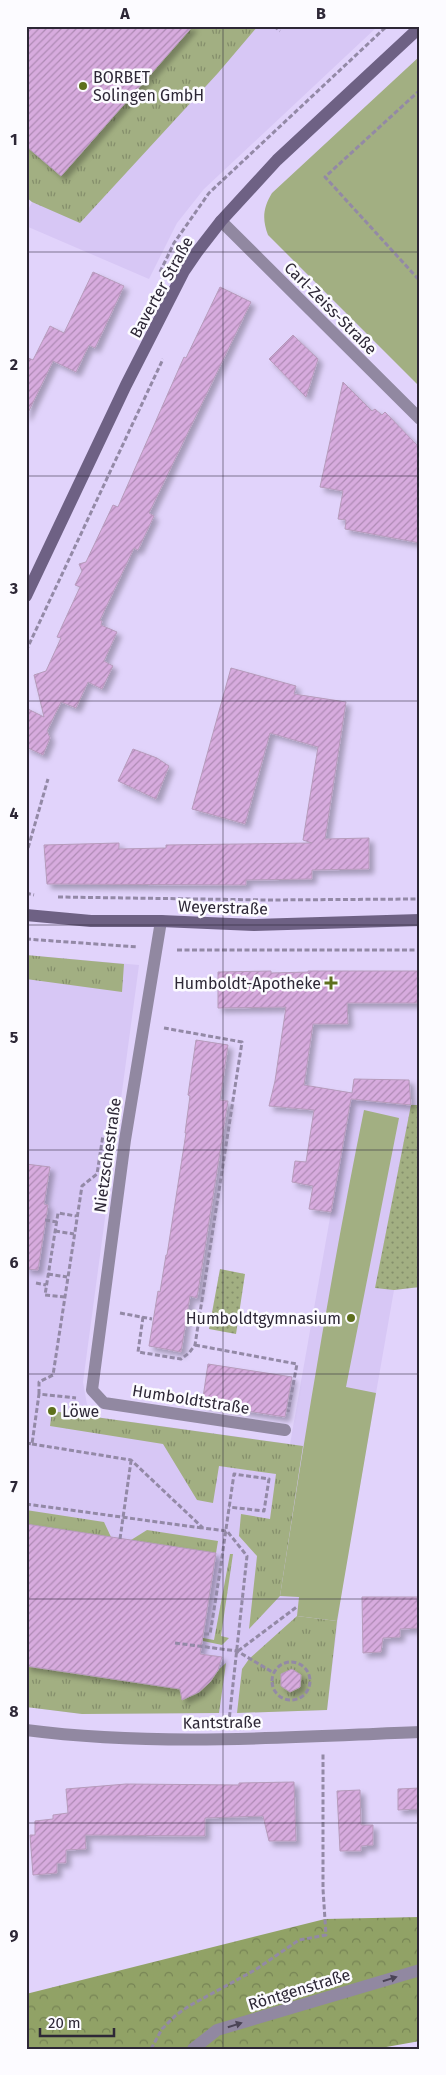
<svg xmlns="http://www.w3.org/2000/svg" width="446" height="2075" viewBox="0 0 446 2075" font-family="'Fira Sans',sans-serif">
  <defs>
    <pattern id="grass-tufts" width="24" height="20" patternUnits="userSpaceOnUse" patternTransform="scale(1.25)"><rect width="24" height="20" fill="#a2af82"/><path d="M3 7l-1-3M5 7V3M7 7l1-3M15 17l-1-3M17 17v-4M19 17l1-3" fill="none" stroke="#848e6b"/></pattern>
    <pattern id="forest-crowns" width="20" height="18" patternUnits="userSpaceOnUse" patternTransform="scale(1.25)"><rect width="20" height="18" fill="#91a266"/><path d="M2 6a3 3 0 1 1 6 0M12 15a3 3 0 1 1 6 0" fill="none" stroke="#778455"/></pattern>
    <pattern id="park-dots" width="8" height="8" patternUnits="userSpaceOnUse" patternTransform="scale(1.25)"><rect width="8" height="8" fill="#a2af82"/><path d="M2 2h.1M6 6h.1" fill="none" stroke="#848e6b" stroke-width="1.8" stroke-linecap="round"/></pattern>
    <pattern id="building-hatch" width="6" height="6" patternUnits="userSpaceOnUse" patternTransform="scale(1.25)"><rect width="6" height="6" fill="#d7abde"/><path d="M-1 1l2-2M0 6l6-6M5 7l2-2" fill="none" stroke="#af8bb5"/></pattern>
    <filter id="shadow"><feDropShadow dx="4.5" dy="4.5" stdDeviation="2.5" flood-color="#0004"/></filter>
  </defs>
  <rect width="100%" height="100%" fill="#e1d3fb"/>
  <path fill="#d7c7f5" d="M26 26H378L204 189 177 223 149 279 26 226V214L32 202 26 197Z
    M26 955 139 965 83 1382 89 1416 290 1444 351 1099 420 1105V1287L394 1290 341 1594 327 1710 237 1713 82 1714 26 1707Z"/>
  <path fill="url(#grass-tufts)" d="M193 26H258L218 73 80 223 32 202 26 197V146L61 176Z
    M26 955 124 964 122 992 26 979Z
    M52 1411 303 1446 280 1596 249 1629 257 1556 239 1536 241 1514 270 1519 276 1474 219 1466 213 1503 197 1500 163 1444 50 1426Z
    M26 1510 104 1522 111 1537 26 1524Z
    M147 1530 218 1541 216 1553 131 1540Z
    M230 1554H233L221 1636 229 1638 222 1645 203 1641V1638L214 1640Z
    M297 1616 337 1621 327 1710 237 1713 242 1669 249 1659Z
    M226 1663 219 1713 82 1714 26 1707V1666L168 1687 180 1686 182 1699C209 1691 208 1678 226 1663Z"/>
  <path fill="url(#forest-crowns)" d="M420 1917V2041L375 2049H26V1994L325 1919Z"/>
  <path fill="url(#park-dots)" d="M411 1105H420V1287L394 1290 375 1288Z
    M220 1269 245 1274 236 1334 209 1329Z"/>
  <path fill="#a2af82" d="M420 56V387L268 235C262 219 263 208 272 193Z
    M364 1110 399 1118 346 1387 376 1393 337 1621 297 1616 299 1597 280 1596C305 1434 331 1272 364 1110Z"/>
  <path fill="url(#building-hatch)" stroke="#b69bbb" filter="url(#shadow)" d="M26 26H193L61 176 26 146Z
    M93 272 124 286 95 348 89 345 76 372 53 361 26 417V357L33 360 50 326 64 333Z
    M220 287 251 302 149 513 154 516 138 550 134 548 100 620 102 621 101 625 117 632 104 661 113 666 102 689 88 682 76 708 61 702 47 731 50 738 43 755 26 747V708L44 717 34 675 46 671 61 638 57 637 80 587 75 585 82 571 79 564 86 562 113 505 118 507 184 357 186 358Z
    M293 335 318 359 306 397 269 359Z
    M343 382 372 411 375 409 382 415 385 412 420 448V543L345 529 346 520 338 519 343 491 320 487Z
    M231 668 296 686 294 694 346 702 325 839 369 838V869L312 870V879L246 880V885L47 884 44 845 119 843V849L166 848V845L312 843 303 840 318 747 270 733 245 824 192 809Z
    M133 749 157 758 169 766 156 799 118 781Z
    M271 971V973L308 972V971H420V1003H347L348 1024H313L304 1085 352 1093 354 1079 409 1080 411 1105 351 1099 331 1212 309 1209 313 1186 292 1182 295 1161 306 1162 314 1110 269 1106 275 1081 286 1007 218 1008V972Z
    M196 1040 228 1045 220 1100 228 1101 197 1298 190 1296 181 1352 149 1346 158 1291 160 1292 166 1255H167L186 1133H185L190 1096 188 1095Z
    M26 1164 50 1167 44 1204 48 1205 38 1270 26 1269Z
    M208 1364 292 1377 285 1417 202 1404Z
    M26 1524 216 1553 200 1654 222 1657 218 1670 210 1682 199 1692 182 1700 180 1689 26 1666Z
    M362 1597H420V1628L400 1629V1637L383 1638 381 1652 363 1653Z
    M292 1669 301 1675 300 1687 290 1692 281 1686V1674Z
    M294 1782 296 1841H269L263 1816 205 1818V1836L85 1835 86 1849 66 1850V1863H57V1873L33 1875 30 1835H35V1821L53 1819V1815L68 1813 66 1789 126 1784 239 1785V1783Z
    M420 1788V1809L398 1810V1789Z
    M360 1790 361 1825H373V1845L361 1846V1851H340L337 1791Z"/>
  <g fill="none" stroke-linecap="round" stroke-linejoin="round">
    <path stroke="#9389a6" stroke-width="3" stroke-dasharray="5 2.5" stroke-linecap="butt" d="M274 26 280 31
      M420 90 325 177 420 281
      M160 272 174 243 209 193 387 26
      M26 651 163 359
      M26 855 48 779
      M26 893 34 895
      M58 897 269 900 419 899
      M26 939 138 947
      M177 950H420
      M45 1220 57 1222
      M55 1231 74 1234
      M48 1274 67 1277
      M36 1283 46 1285
      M65 1297 45 1295 58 1213 76 1216
      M120 1313 152 1319
      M143 1317 138 1352 181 1359 189 1353 195 1345 242 1042 164 1028
      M195 1345 297 1364 288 1412
      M39 1394V1382L53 1375 82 1186 97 1174 103 1135
      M26 1443 32 1444 39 1394 76 1398
      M32 1444 131 1460 203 1528 227 1531 247 1556 229 1721
      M26 1504 202 1528
      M120 1539 131 1461
      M204 1634H210C219 1581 226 1528 234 1474L269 1479 264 1511 229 1507
      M175 1643 237 1651 274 1673
      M238 1651 298 1606
      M272 1681a19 19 0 1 1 38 0a19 19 0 1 1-38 0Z
      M151 2049 162 2029 176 2015 189 2006 255 1970 299 1940 326 1935 323 1889V1753"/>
    <path stroke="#9188a1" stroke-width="12" d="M221 221 420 419
      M161 921 125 1140 92 1390 104 1403 285 1430
      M26 1730C157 1747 289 1737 420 1732
      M193 2049 217 2030 420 1970"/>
    <path stroke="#6e6184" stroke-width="12" d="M26 596 126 385 184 271 197 252 221 221 277 160 420 27
      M26 915 91 921H161L254 925 420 920"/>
  </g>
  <defs><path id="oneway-solid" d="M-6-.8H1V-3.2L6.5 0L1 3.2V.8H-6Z" transform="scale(1.25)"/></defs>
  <g fill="#4b4456">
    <use href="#oneway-solid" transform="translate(390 1979) rotate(-17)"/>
    <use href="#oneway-solid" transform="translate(235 2025) rotate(-17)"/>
  </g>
  <path fill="none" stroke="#2d2736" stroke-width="1" stroke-opacity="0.55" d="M223 26V2049M26 252H420M26 476H420M26 701H420M26 925H420M26 1150H420M26 1374H420M26 1599H420M26 1823H420"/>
  <g fill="#5e701d" stroke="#fcfbff" stroke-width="2">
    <circle cx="83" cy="86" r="5"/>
    <path d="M328.5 975.5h5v5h5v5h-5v5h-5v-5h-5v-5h5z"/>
    <circle cx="351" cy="1318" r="5"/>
    <circle cx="52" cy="1411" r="5"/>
  </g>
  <g text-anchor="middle" stroke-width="5" stroke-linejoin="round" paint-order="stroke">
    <g font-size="16" fill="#2d2736" stroke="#fcfbff" text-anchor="start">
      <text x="93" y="83">BORBET<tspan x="93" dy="18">Solingen GmbH</tspan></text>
      <text x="321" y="989" text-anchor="end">Humboldt-Apotheke</text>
      <text x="341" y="1324" text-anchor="end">Humboldtgymnasium</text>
      <text x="62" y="1417">Löwe</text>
    </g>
    <g font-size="16" fill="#2d2736" stroke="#fcfbff">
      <text transform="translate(161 287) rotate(-61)" y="6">Baverter Straße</text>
      <text transform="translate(331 308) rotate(45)" y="6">Carl-Zeiss-Straße</text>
      <text transform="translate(223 907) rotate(2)" y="6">Weyerstraße</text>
      <text transform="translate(107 1155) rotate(-82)" y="6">Nietzschestraße</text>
      <text transform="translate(191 1399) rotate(9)" y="6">Humboldtstraße</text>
      <text transform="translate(222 1722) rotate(-1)" y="6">Kantstraße</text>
      <text transform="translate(299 1989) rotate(-17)" y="6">Röntgenstraße</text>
    </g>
  </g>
  <rect width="446" height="2075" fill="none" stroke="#fcfbff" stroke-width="55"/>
  <path d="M40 2028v8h74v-8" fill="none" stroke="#2d2736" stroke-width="2.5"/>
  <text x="48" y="2028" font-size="15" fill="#2d2736" stroke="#fcfbff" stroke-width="4" paint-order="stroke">20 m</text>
  <rect x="28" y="28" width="390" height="2020" fill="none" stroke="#2d2736" stroke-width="2"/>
  <g font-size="16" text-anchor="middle" font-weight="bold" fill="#2d2736">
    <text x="125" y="19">A</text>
    <text x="321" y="19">B</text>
    <text x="14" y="145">1</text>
    <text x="14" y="370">2</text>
    <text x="14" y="594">3</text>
    <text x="14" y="819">4</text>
    <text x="14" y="1043">5</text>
    <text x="14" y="1268">6</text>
    <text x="14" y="1492">7</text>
    <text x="14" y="1717">8</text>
    <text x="14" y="1941">9</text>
  </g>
</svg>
